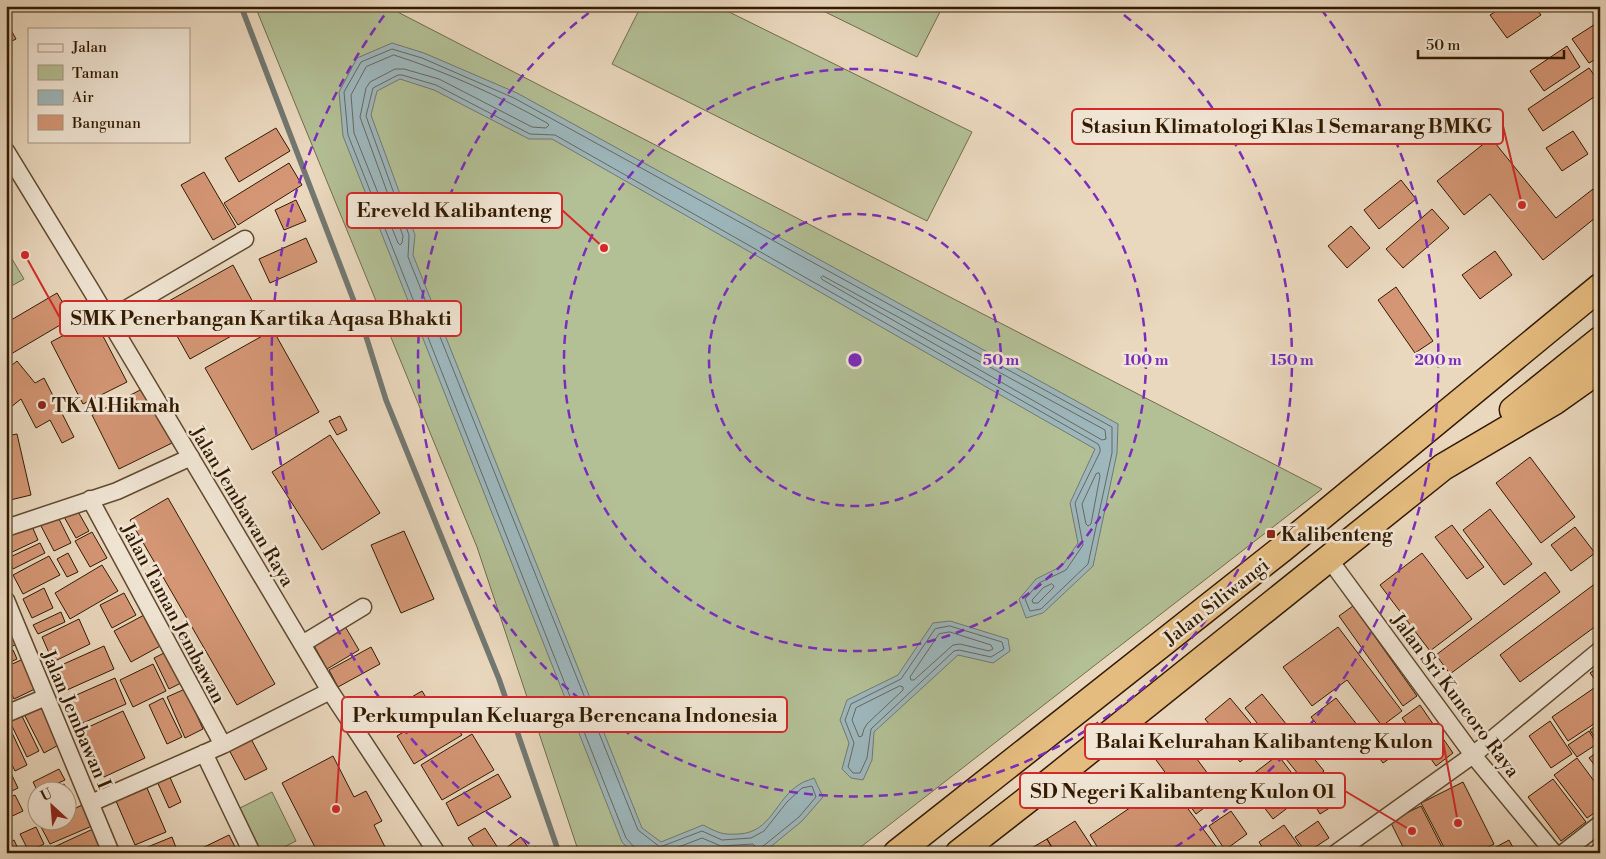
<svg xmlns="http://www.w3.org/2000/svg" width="1606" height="859" viewBox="0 0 1606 859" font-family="'Libre Bodoni',serif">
  <rect width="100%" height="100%" fill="#ead8be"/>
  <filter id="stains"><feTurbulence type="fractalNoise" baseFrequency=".004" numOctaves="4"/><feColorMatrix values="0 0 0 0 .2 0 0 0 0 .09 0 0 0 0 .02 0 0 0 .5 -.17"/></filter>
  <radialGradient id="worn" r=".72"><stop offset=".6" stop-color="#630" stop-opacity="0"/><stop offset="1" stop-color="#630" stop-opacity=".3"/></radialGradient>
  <path fill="#b3bf95" stroke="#726c4a" d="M255 6H386L1322 489 853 853H579L477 547Z
    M641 6H717L972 132 927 221 612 64Z
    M813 6H943L917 57Z
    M6 249 24 279 6 289Z
    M272 792 296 841 272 853H262L240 808Z"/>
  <path fill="#9db7bd" stroke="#727871" d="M392 43 424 53 517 93 1118 424 1117 453 1093 566 1043 613 1026 618 1019 599 1036 579 1062 566 1078 543 1070 503 1095 449 552 139H529L434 90 400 79 377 91 371 115 415 235 413 255 642 828 661 842 703 825C719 833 722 835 739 834 772 832 775 799 800 784 804 781 810 780 814 778L823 797 802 821 763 853H633L622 842 343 136 339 92 357 58Z
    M950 621 1008 639 1010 651 993 663 958 655 874 732 872 760 863 780 851 778 842 769 849 743 840 720 847 700 898 675 933 623Z"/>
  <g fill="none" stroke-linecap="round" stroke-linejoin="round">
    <path stroke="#68685e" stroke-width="1" d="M394 55C447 72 499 96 547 123L549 125 546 128 532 127 439 79 404 69H395L370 82 366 88 360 117 403 236 402 243 400 245 398 243 354 133 351 95 366 67Z
      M823 276 1105 430 1106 439 1102 440 823 280 821 278Z
      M1099 473 1100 476 1091 524 1088 526 1086 524 1082 504 1096 474Z
      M1052 584 1054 586 1053 588 1038 603H1033L1032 600 1043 588Z
      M950 626 1002 642 1004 649 991 657 959 650 954 651 871 729 867 758 860 773H853L848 767 854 743 845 720 851 704 901 679 935 629Z
      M950 632 991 645 993 649 989 651 960 644 953 645 914 680H911L910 677 939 634Z
      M900 686 903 687V690L867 724 864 729 862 736 859 737 852 720 856 708Z
      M636 853 635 848 626 838 348 135 344 92 361 62 392 49 422 58 514 98 1112 427V453L1088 564 1041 609 1030 611 1025 599 1039 583 1066 570 1083 545 1075 503 1100 452V448L1098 444 555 135 530 134 436 85 402 75H398L373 88 366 116 409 235 408 257 638 830 660 847 702 831 722 840 751 838 764 831 787 802 802 788 812 786 816 797 799 817 762 847 760 853
      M663 853 702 838 721 846 753 844 755 846 754 853"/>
    <path stroke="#727871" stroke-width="5.5" d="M241 6 360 317 386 400 499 679 559 853"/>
  </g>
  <path fill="#d49675" stroke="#321a00" d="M1504 6H1535L1541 15 1507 38 1490 15Z
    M6 21 16 39 6 44Z
    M1600 21V57L1589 63 1572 39Z
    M1567 46 1580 67 1544 91 1530 71Z
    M1589 68 1600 83V93L1543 131 1528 109Z
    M276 128 290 151 239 182 225 158Z
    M1573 131 1588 154 1562 171 1546 148Z
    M1491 138 1556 218 1593 189 1600 196V214L1543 260 1490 194 1464 215 1437 181Z
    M289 163 302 185 238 225 224 203Z
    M204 172 236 227 213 240 181 185Z
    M1401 180 1416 199 1379 229 1364 210Z
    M296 200 306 221 284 230 275 210Z
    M1432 209 1449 228 1403 268 1386 249Z
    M1351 226 1370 248 1347 268 1328 246Z
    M306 238 317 262 270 283 259 259Z
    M1495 251 1512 275 1480 299 1462 275Z
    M233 265 262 319 190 359 160 306Z
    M1396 287 1433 341 1415 353 1378 300Z
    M57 293 72 318 6 357V323Z
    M94 319 127 382 83 404 51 342Z
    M273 330 319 412 252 450 205 368Z
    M17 361 35 383 44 378 74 437 62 443 50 420 36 428 21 399 6 411V370Z
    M144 388 172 443 119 469 92 415Z
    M340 416 347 430 337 435 329 421Z
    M17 434 31 495 6 501V436Z
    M330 435 380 513 322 550 272 472Z
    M1530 457 1575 517 1541 543 1496 483Z
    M168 498 275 684 237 705 130 520Z
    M76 508 89 531 76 538 63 515Z
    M1490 509 1532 564 1504 585 1463 530Z
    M57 515 71 543 54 551 40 524Z
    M31 524 38 540 8 554 6 550V535Z
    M1452 525 1484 567 1467 579 1435 537Z
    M1575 527 1595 553 1571 571 1551 545Z
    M404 531 434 599 401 613 371 545Z
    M92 532 107 558 90 567 75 541Z
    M40 543 45 553 13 569 8 558Z
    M68 553 78 572 67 577 57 559Z
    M1422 553 1472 619 1430 651 1380 585Z
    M49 556 60 575 23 594 13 575Z
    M102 565 118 591 70 619 55 593Z
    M1545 572 1560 592 1450 674 1436 655Z
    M1600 580V623L1520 682 1500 655Z
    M44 588 53 608 32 618 23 599Z
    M124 593 136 615 112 628 100 605Z
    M1353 606 1417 696 1403 706 1339 616Z
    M61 612 65 622 38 634 33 625Z
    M146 614 162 645 131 662 114 631Z
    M79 619 90 644 53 662 42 637Z
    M6 622 17 644 6 649Z
    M343 623 359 650 327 669 312 642Z
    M1338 627 1402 711 1382 726 1347 680 1312 706 1283 667Z
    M104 646 114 669 67 690 57 667Z
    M371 647 380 664 338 687 329 670Z
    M13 650 17 659 6 664V653Z
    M168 651 183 682 169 689 154 658Z
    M23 659 37 688 14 699 6 683V667Z
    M153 664 166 691 133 707 120 680Z
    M1600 666V686L1590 673Z
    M115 678 126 704 76 726 65 700Z
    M1597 686 1600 690V720L1568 741 1552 717Z
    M185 689 203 729 185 738 167 697Z
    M6 691 12 704 6 706Z
    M422 691 435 712 404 731 391 709Z
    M1262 694 1324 771 1307 785 1245 708Z
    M163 698 182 737 167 744 149 705Z
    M1230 698 1266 741 1240 762 1205 719Z
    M1336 698 1369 740 1344 759 1311 717Z
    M45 704 64 742 44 753 23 712Z
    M1420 705 1453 753 1436 766 1402 718Z
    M445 707 462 735 414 764 397 736Z
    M123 711 145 758 104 777 82 730Z
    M21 714 39 751 27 757 9 720Z
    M1550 721 1572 754 1551 768 1529 736Z
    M7 722 27 765 15 771 6 753Z
    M1399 723 1413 742 1383 763 1369 744Z
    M1600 723V740L1597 741 1590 730Z
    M1589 731 1597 744 1577 757 1568 745Z
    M472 734 494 770 442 800 421 765Z
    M250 737 267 769 245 780 228 748Z
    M1182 739 1223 794 1196 814 1156 760Z
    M1600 750V772L1589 758Z
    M1278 755 1307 793 1273 819 1244 781Z
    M333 756 354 797 366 791 382 821 374 825 388 853H318L282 783Z
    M1577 758 1600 789V809L1587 818 1554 775Z
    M6 763 18 788 6 794Z
    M59 769 65 780 38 792 33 782Z
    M168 773 181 802 169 808 156 779Z
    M498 774 511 797 458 826 446 803Z
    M1553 779 1586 822 1561 841 1528 797Z
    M1168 782 1221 853H1101L1090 835Z
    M1463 782 1494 844 1477 853H1447L1421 803Z
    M1329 783 1341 801 1320 814 1309 796Z
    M64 784 74 805 68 808V792H48Z
    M147 788 166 832 135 845 116 801Z
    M15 795 23 811 8 818 6 814V799Z
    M82 805 92 826 50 844 40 825 47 822H68V812Z
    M1421 806 1445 853H1406L1390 821Z
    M1231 811 1247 834 1225 850 1209 826Z
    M1075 821 1096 853H1055L1047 839Z
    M1318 821 1329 838 1306 853 1295 837Z
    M1284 825 1304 853H1266L1259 842Z
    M36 827 44 844 29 852 20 834Z
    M485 828 498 848 491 853H478L468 838Z
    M93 829 102 849 93 853H57L54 847Z
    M229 835 238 853H196V851Z
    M172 837 178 853H133Z
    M521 837 532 853H499Z
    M1047 839 1055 853H1023Z
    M14 840 20 853H6V844Z
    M1509 840 1516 853H1485Z
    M1600 840V853H1583Z
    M48 847 51 853H37Z"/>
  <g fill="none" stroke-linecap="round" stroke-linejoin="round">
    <g stroke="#604a30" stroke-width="19">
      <path id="minor" d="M6 151 91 290 330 691 437 853
        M109 319 245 239
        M90 499 223 745
        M6 528 117 491 191 457
        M1329 559 1473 755 1554 853
        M6 600 111 853
        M302 644 363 607
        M6 714 46 697
        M204 753 252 853
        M91 803 223 745 330 691
        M1336 853 1473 755 1600 650
        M1563 853 1600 824"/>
    </g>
    <g stroke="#321a00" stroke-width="29">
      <path id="trunk" d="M1513 410 1600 340
        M897 853 1283 548 1600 287
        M959 853 1036 793 1443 467 1555 401 1600 369"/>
    </g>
    <use href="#minor" stroke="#f1e6d5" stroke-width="16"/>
    <use href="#trunk" stroke="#e5bc7f" stroke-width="26"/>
  </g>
  <g fill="none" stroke="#7b2cbf" stroke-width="2.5" stroke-dasharray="9 6">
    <circle cx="855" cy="360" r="146"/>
    <circle cx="855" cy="360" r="291"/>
    <path d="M1112 6A437 437 0 1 1 598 6"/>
    <path d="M542 852A583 583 0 0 1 389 9M1321 9A583 583 0 0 1 1168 852"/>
  </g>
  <g fill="#8f2418" stroke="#f1e6d5" stroke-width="2">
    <circle cx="42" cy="405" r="5"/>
    <rect x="1266" y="529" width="10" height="10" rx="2.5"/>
  </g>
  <g text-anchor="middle" stroke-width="5" stroke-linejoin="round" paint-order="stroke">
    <g font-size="19" font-weight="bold" fill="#321a00" stroke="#f1e6d5" text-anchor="start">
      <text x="52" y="412">TK Al Hikmah</text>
      <text x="1281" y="541">Kalibenteng</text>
    </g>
    <g font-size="19" fill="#321a00" stroke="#f1e6d5">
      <text transform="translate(243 506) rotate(59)" y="7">Jalan Jembawan Raya</text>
      <text transform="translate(1216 601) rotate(-38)" y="7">Jalan Siliwangi</text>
      <text transform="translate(174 613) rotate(62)" y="7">Jalan Taman Jembawan</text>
      <text transform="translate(1456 695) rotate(53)" y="7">Jalan Sri Kuncoro Raya</text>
      <text transform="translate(77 719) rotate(67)" y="7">Jalan Jembawan I</text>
    </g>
  </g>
  <circle cx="855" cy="360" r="8" fill="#7b2cbf" stroke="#f1e6d5" stroke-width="2.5"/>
  <g font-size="15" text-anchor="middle" font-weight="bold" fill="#7b2cbf" stroke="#f1e6d5" stroke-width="5" stroke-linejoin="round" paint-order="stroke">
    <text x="1001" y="365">50 m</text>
    <text x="1146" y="365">100 m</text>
    <text x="1292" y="365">150 m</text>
    <text x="1438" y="365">200 m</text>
  </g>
  <path fill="none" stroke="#d62828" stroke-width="2" d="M1522 205L1503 126M604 248L562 210M25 255L60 318M336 809L342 715M1458 823L1443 741M1412 831L1345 791"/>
  <g fill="#d62828" stroke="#f1e6d5" stroke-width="2">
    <circle cx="1522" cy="205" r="5"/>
    <circle cx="604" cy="248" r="5"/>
    <circle cx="25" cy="255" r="5"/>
    <circle cx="336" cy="809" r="5"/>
    <circle cx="1458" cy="823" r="5"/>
    <circle cx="1412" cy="831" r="5"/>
  </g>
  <g fill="#f1e6d5" stroke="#d62828" stroke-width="2">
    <rect x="1072" y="109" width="431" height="35" rx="5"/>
    <rect x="347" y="193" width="215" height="35" rx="5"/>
    <rect x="60" y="301" width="401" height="35" rx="5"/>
    <rect x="342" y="697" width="445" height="35" rx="5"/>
    <rect x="1085" y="724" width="358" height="35" rx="5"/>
    <rect x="1020" y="773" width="325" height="35" rx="5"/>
  </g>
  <g font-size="20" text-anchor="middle" font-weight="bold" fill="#321a00">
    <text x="1287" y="133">Stasiun Klimatologi Klas 1 Semarang BMKG</text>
    <text x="454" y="217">Ereveld Kalibanteng</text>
    <text x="261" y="325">SMK Penerbangan Kartika Aqasa Bhakti</text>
    <text x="565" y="722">Perkumpulan Keluarga Berencana Indonesia</text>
    <text x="1264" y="748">Balai Kelurahan Kalibanteng Kulon</text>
    <text x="1183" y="798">SD Negeri Kalibanteng Kulon 01</text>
  </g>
  <rect width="1606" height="859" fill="none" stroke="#ead8be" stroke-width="25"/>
  <rect x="8" y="8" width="1591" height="844" fill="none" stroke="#321a00" stroke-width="2.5"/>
  <rect x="12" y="12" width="1581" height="834" fill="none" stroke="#321a00"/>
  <rect x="28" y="28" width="162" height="115" fill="#f1e6d5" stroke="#a59480"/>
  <rect x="38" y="44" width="25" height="8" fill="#f1e6d5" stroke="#a59480"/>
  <text x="72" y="52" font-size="15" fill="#321a00">Jalan</text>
  <rect x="38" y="65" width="25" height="15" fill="#b3bf95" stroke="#a59480"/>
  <text x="72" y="78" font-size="15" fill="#321a00">Taman</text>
  <rect x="38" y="90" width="25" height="15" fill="#9db7bd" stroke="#a59480"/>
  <text x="72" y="102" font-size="15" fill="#321a00">Air</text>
  <rect x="38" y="115" width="25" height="15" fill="#d49675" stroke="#a59480"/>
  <text x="72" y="128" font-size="15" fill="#321a00">Bangunan</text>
  <g transform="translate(52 806) rotate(334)"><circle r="24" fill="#f1e6d5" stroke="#a59480"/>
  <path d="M0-4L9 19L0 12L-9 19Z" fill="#8f2418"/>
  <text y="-8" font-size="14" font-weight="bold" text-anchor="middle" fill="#321a00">U</text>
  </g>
  <path d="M1418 50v8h146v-8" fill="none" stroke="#321a00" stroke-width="2.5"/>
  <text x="1426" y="50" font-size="15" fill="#321a00" stroke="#f1e6d5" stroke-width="4" paint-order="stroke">50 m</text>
  <rect width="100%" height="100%" filter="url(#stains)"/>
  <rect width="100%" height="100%" fill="url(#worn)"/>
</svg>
